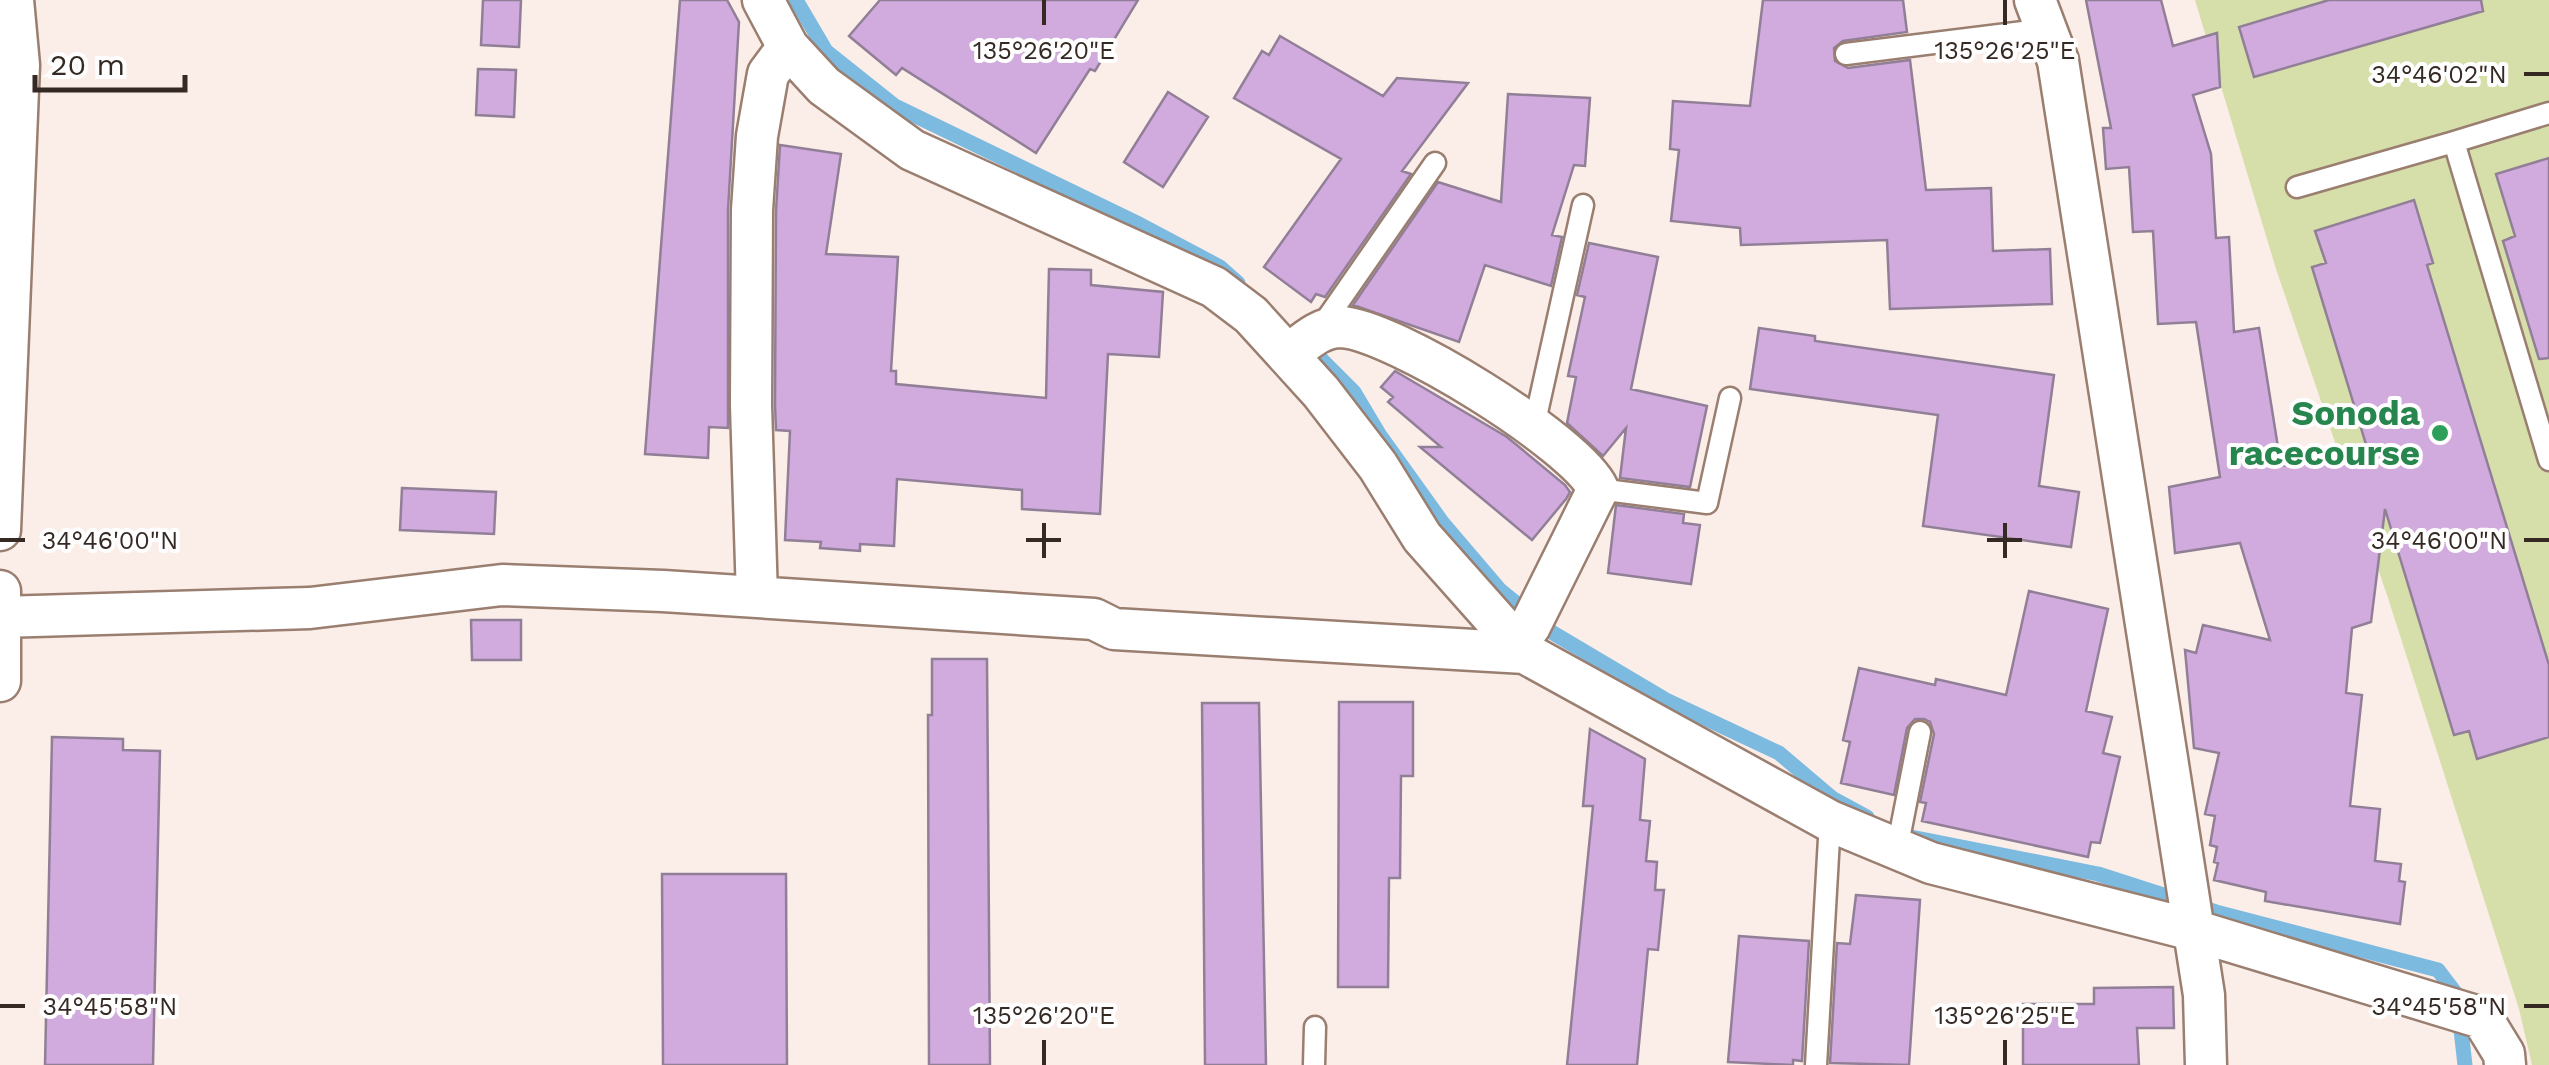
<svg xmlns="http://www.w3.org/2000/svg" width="2549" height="1065" viewBox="0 0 2549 1065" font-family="'Work Sans',sans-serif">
  <rect width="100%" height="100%" fill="#fbeee8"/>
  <path fill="#d6deaa" d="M2195 0H2549V1065H2532L2519 1009 2388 598 2276 269Z"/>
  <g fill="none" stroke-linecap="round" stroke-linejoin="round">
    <path stroke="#7dbae0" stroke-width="15" d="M796 0 826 51 895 106 1139 224 1220 267 1238 283
      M1304 342 1354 392 1379 434 1442 522 1500 590 1553 633 1666 700 1779 753 1832 798 1867 817
      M1911 837 2098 874 2216 912 2438 970 2457 995 2465 1065"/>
  </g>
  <path fill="#d1aade" stroke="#917f97" stroke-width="2.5" d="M483 0H521L519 47 481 45Z
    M680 0H727L739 22 728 210V428L709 427 708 458 645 454Z
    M880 0H1138L1095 71 1090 69 1036 153 902 68 896 75 849 36Z
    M1763 0H1903L1907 32 1843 41 1834 48 1835 61 1848 68 1910 60 1926 190 1991 188 1993 251 2050 249 2052 304 1890 309 1887 240 1741 245 1740 228 1671 221 1679 150 1670 149 1673 101 1750 106Z
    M2086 0H2161L2173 46 2217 33 2220 87 2193 95 2211 154 2216 238 2229 237 2234 332 2259 328 2281 466 2368 451 2312 267 2326 263 2315 231 2414 200 2433 263 2427 265 2549 665V737L2477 759 2469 731 2454 735 2385 509 2371 622 2352 628 2346 693 2362 695 2350 806 2380 809 2375 861 2401 864 2399 881 2405 882 2400 924 2265 901 2266 892 2214 880 2218 863 2214 862 2217 847 2210 845 2215 816 2205 814 2219 753 2194 748 2185 650 2196 653 2203 625 2270 640 2240 543 2175 553 2169 487 2220 477 2196 322 2158 324 2153 231 2133 232 2129 167 2106 169 2103 128H2111Z
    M2329 0H2481L2483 11 2254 77 2239 27Z
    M1280 36 1383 96 1397 78 1468 83 1402 171 1411 174 1325 297 1316 294 1311 302 1264 267 1341 159 1234 98 1262 51 1269 55Z
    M478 69 516 70 514 117 476 115Z
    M1168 92 1208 117 1163 187 1124 162Z
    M1508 94 1590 98 1585 166 1574 165 1552 235 1562 237 1551 286 1485 265 1459 342 1353 305 1438 182 1501 202Z
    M780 145 841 154 826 254 898 257 891 371H896V384L1046 398 1049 269 1091 270V285L1163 292 1159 357 1108 354 1100 514 1022 509V490L897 479 894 546 860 544V551L820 548 821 542 785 540 790 431 776 430 775 405 776 211Z
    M2549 158V358L2539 359 2503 241 2515 236 2496 174Z
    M1589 243 1658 257 1631 389 1707 406 1690 487 1620 478 1626 428 1603 456 1567 423 1576 377 1568 376 1585 297 1577 295Z
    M1759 328 1815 336V341L2054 375 2039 486 2079 492 2071 547 1923 526 1938 415 1750 389Z
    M1395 371 1507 437 1565 485 1570 492 1566 499 1532 540 1420 447H1441L1388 402 1393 397 1381 387Z
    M402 488 496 492 494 534 400 530Z
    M1616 505 1684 514 1683 523 1700 525 1691 584 1608 573Z
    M2029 591 2108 609 2086 711 2112 717 2103 753 2120 757 2100 843 2091 842 2088 857 1922 821 1926 803 1920 802 1934 734 1930 722 1924 719H1915L1907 728 1894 795 1841 783 1850 742 1843 740 1859 668 1935 685 1936 679 2006 695Z
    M471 620H521V660H472Z
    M932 659H987L990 1065H929L928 715H932Z
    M1339 702H1413V776H1401L1400 878H1389L1388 987H1338Z
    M1202 703H1259L1266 1065H1205Z
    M1590 729 1645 759 1640 820 1650 821 1646 861 1657 862 1655 890H1664L1658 950 1648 949 1637 1065H1567L1593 806H1583Z
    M52 737 123 739V750L160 751 153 1065H45Z
    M662 874H786L787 1065H663Z
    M1856 895 1920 900 1909 1065 1830 1063 1837 943 1850 944Z
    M1739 936 1809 941 1802 1061 1793 1060V1065L1728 1062Z
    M2173 987 2174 1028H2137L2139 1065H2023V1004H2094V988Z"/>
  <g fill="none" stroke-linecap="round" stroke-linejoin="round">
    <g stroke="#9a7e70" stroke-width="25">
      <path id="lane" d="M1846 54 2046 29
        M2549 113 2454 142 2549 460
        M2297 187 2454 142
        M1319 330 1435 163
        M1534 426 1583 205
        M1598 489 1707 503 1730 398
        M1897 849 1920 732
        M1314 1065 1315 1027
        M1816 1065 1830 821"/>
    </g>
    <g stroke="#9a7e70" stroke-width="45">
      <path id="street" d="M763 0 788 47 824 86 912 150 1214 287 1251 315 1321 392 1378 466 1422 537 1525 653 1830 821 1931 863 2193 930 2482 1018 2504 1054 2505 1065
        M2035 0 2058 61 2204 995 2206 1065
        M1288 355C1304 343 1319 327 1341 327 1392 329 1577 443 1598 489L1530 626 1517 644
        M0 530 19 65 13 0
        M0 591V681
        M757 597 751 405 752 210 757 136 768 74 788 47
        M0 617 310 608 502 585 663 591 1094 619 1114 629 1525 653"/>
    </g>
    <use href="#lane" stroke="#fff" stroke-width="20"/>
    <use href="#street" stroke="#fff" stroke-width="40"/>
  </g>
  <path fill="none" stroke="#352924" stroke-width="4" d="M1044 0V25M2005 0V25M2524 74H2549M1044 523V558M2005 523V558M0 540H25M1026 540H1061M1987 540H2022M2524 540H2549M0 1006H25M2524 1006H2549M1044 1040V1065M2005 1040V1065"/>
  <circle fill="#2e9e5b" stroke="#fefefe" stroke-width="4" cx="2440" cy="433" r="10"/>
  <g text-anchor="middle" stroke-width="8" stroke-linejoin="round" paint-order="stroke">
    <g font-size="35" font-weight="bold" fill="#27864d" stroke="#fefefe" text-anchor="end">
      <text x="2420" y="425">Sonoda<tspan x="2420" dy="40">racecourse</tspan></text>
    </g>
  </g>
  <g font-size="25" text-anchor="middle" fill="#352924" stroke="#fefefe" stroke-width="8" stroke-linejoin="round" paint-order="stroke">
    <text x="1044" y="59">135°26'20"E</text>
    <text x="2005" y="59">135°26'25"E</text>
    <text x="2439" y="83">34°46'02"N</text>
    <text x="110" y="549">34°46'00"N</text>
    <text x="2439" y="549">34°46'00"N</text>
    <text x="110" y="1015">34°45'58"N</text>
    <text x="2439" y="1015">34°45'58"N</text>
    <text x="1044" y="1024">135°26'20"E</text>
    <text x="2005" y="1024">135°26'25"E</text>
  </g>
  <path d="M35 75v15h150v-15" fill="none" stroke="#352924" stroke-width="5"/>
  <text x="50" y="75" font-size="30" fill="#352924" stroke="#fefefe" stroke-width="8" paint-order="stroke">20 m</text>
</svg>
